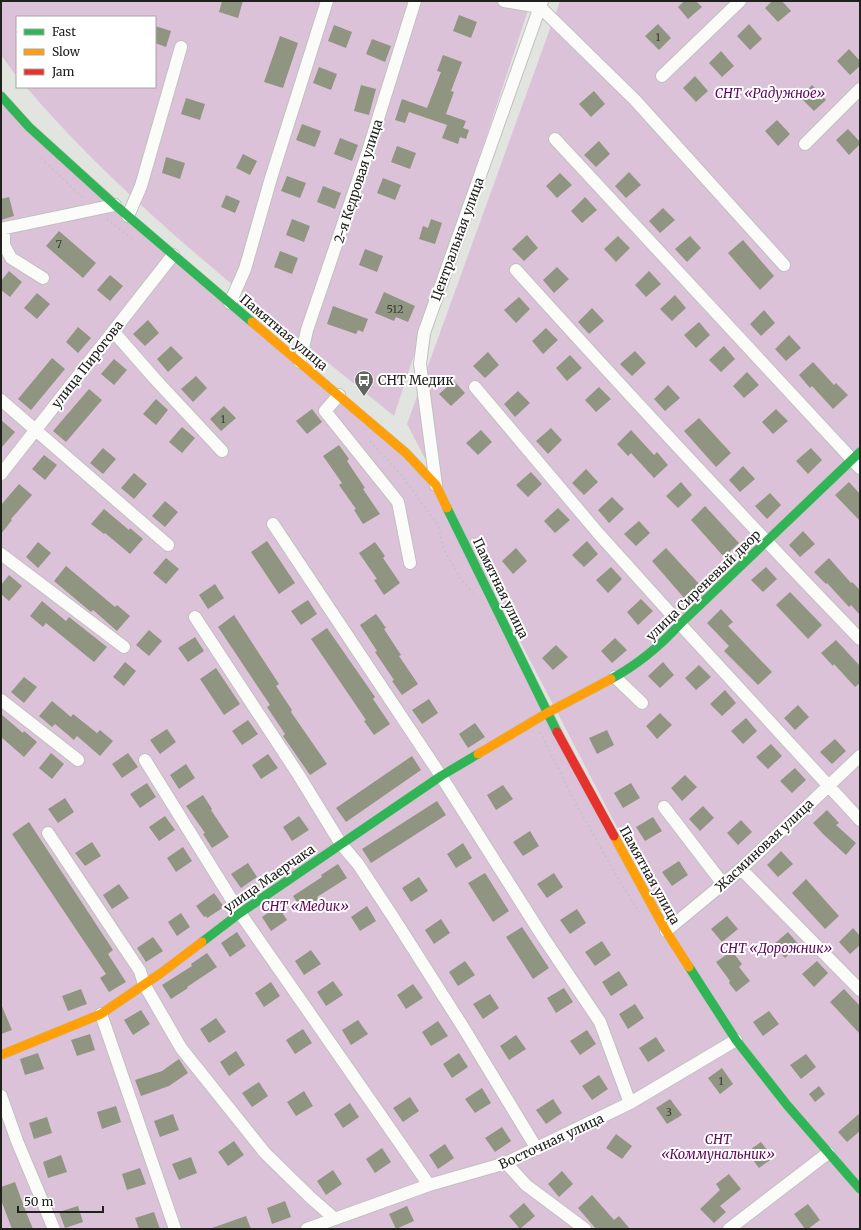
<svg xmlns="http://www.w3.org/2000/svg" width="861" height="1230" viewBox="0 0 861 1230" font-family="Merriweather,serif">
  <rect width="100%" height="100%" fill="#e2e4df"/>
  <path fill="#dcc2d8" d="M1 1H531L394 416C267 312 133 212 26 87H155V17H17V77L1 55Z
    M560 1H860V1229H1V96L436 485 666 931 674 924 659 908 407 424Z"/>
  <path fill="#8f9580" d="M222 1H243L238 18 219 12Z
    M684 1H696L702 7 688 19 678 7Z
    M772 1H782L791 11 778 22 765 8Z
    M459 15 477 22 471 38 453 31Z
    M658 24 671 38 659 50 645 36Z
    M749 24 762 39 750 50 737 36Z
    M334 25 352 32 346 48 328 41Z
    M155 26 171 31 166 47 155 43Z
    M280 36 298 43 283 88 264 82Z
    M372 39 391 46 385 62 366 54Z
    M849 49 860 61V66L850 75 837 61Z
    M721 51 734 66 722 77 709 63Z
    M443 55 462 62 451 91 454 92 446 114 466 121 463 128 469 130 466 139 460 137 458 144 442 138 447 125 409 112 405 123 395 120 402 99 427 108 441 72 437 71Z
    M319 67 337 74 331 90 313 83Z
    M695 76 708 91 696 102 683 88Z
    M361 85 376 89 369 115 354 111Z
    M812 85 826 100 814 111 800 97Z
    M594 91 605 104 591 117 579 104Z
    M186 98 205 104 200 120 181 114Z
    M777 120 790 134 778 146 765 131Z
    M302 124 321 131 315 147 296 140Z
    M848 129 860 142V144L849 155 836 140Z
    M340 138 358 145 352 161 334 154Z
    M599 141 610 154 596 167 584 155Z
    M397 146 416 153 410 169 391 162Z
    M243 154 257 161 250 175 236 168Z
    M166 157 185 163 180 179 162 173Z
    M629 172 641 185 626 198 615 186Z
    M560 173 572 185 557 198 546 186Z
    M287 176 306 183 300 198 281 191Z
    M383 178 401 185 395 200 377 193Z
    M323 186 341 193 335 209 317 202Z
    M226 195 240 201 235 213 221 207Z
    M9 197 14 216 1 220V199Z
    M585 197 597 210 582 223 571 211Z
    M663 208 675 220 660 233 649 221Z
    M292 219 310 226 304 242 286 235Z
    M431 219 442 223 435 244 419 239 423 226 428 228Z
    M59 231 96 263 83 278 46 246Z
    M527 235 538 248 524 261 512 249Z
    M618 236 630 248 616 262 604 249Z
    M690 236 701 248 687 262 675 249Z
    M743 240 774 276 760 290 728 253Z
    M365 249 383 256 377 272 359 265Z
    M280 251 298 258 292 274 274 267Z
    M557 267 569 279 554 293 543 280Z
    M9 271 22 282 10 297 1 290V281Z
    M649 271 661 284 646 297 635 285Z
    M110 275 123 286 110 301 97 290Z
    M384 292 415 306 408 322 396 317 394 321 375 313Z
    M37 293 50 304 37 319 24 308Z
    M675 295 686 308 672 321 660 309Z
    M519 297 530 309 516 323 504 310Z
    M333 306 368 319 363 332 358 330 356 334 327 324Z
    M592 308 604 321 589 334 578 322Z
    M764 310 775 323 761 336 750 324Z
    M148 320 159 333 145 346 133 334Z
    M699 322 710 335 696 348 684 335Z
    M78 327 91 338 78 353 66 342Z
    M546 328 558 340 543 354 532 341Z
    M789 335 801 348 786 361 775 349Z
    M171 346 183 358 168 372 157 359Z
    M724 346 735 359 721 372 709 360Z
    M635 351 646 363 632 376 620 364Z
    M488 352 499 365 485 378 473 366Z
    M570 355 582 368 567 381 556 368Z
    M52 358 65 369 31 410 18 399Z
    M114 359 127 370 114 385 101 374Z
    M813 362 834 385 836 383 848 395 833 409 812 386 810 388 799 375Z
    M747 372 759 385 744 398 733 386Z
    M196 376 207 388 193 402 181 389Z
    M454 381 465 393 451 406 439 394Z
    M668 385 680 398 665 411 654 399Z
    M599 387 611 399 596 412 585 400Z
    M89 389 102 400 66 442 53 431Z
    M518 391 530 403 515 417 504 404Z
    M156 399 168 410 156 425 143 414Z
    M224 406 236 418 221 431 210 419Z
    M312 409 322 422 307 434 296 421Z
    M776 409 788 421 773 434 762 422Z
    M699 418 731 453 716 467 684 431Z
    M1 420 15 432 1 448Z
    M182 427 195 438 182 453 169 442Z
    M551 428 562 440 548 454 536 441Z
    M481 430 492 442 478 455 466 443Z
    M631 430 654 455 657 452 668 465 654 478 631 453 628 456 617 444Z
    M339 445 349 459 347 461 365 488 363 489 380 514 363 524 354 510 356 509 339 485 342 483 323 456Z
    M103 448 116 459 103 474 90 463Z
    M811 448 822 460 808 474 796 461Z
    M44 455 57 465 45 480 32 469Z
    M743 466 755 479 740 492 729 480Z
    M586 469 598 482 584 495 572 483Z
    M531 472 542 484 528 497 516 485Z
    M134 473 147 484 134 499 121 488Z
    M681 482 692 495 678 508 666 496Z
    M849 482 860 494V521L835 495Z
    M19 484 32 495 11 519 12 520 1 534V505Z
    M770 493 781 505 767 519 755 506Z
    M612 497 624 509 609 523 598 510Z
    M165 501 178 512 165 527 152 516Z
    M705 506 739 543 724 557 691 520Z
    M558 508 570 520 555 533 544 521Z
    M104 509 129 530 130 528 143 539 130 554 105 533 104 534 91 524Z
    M639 521 650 533 636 546 624 534Z
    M803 531 815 544 800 557 789 545Z
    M267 541 295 583 279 594 251 552Z
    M587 541 598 554 584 567 572 555Z
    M38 542 51 553 38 568 26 557Z
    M375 542 385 556 383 558 400 583 384 595 374 580 377 579 359 553Z
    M516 548 527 561 513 574 502 561Z
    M666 548 700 585 685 599 652 561Z
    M166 558 179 569 166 584 153 573Z
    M829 558 851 583 852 582 860 590V615L851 605 849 607 827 583 826 584 814 572Z
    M66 566 115 607 117 605 130 616 117 631 93 610 91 612 54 581Z
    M611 567 622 579 608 593 596 580Z
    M766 567 777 579 763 592 751 580Z
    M9 575 22 586 9 601 1 594V585Z
    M215 584 224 598 208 609 199 595Z
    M790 592 822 625 808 639 776 605Z
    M641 599 653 611 638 625 627 612Z
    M308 600 317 614 301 625 291 611Z
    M42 601 66 621 69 617 107 647 94 662 46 623 43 627 30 616Z
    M721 609 733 622 728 626 772 672 758 685 724 651 729 646 707 623Z
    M376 614 386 628 384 629 401 655 399 656 418 684 402 695 392 681 394 680 375 652 377 651 360 625Z
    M234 615 279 684 276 686 292 710 291 712 327 764 310 775 283 736 285 734 267 707 270 705 218 627Z
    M327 628 375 697 373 699 390 724 374 735 364 721 366 720 311 639Z
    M149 630 162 641 149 656 136 645Z
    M195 637 204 651 188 662 178 648Z
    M615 638 627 650 612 663 601 651Z
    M836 640 860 666V683L855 687 834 664 833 666 821 653Z
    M556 645 568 657 553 670 542 658Z
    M125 662 136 671 124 686 113 677Z
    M663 662 674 675 660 688 648 676Z
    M699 665 711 677 696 690 685 678Z
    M216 668 240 704 224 715 200 679Z
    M24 677 37 687 24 703 11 692Z
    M725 690 736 703 722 716 710 704Z
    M429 699 438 713 422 724 412 710Z
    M52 701 71 717 73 714 97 733 100 730 113 741 100 756 77 736 74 740 55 724 52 727 39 716Z
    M798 705 809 717 795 730 784 718Z
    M660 713 672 725 657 739 646 726Z
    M1 714 23 733 24 731 37 742 24 757 1 737Z
    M746 718 757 731 743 744 731 731Z
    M248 720 258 734 242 745 232 731Z
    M475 723 485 737 468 748 459 734Z
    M167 729 176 742 160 754 150 740Z
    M607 730 614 745 597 754 589 738Z
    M835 739 846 751 832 764 820 752Z
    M771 744 782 756 768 769 756 757Z
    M51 753 64 764 52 779 39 768Z
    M128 753 138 767 122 778 112 764Z
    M268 754 278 768 261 779 252 765Z
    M412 756 421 770 346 822 336 808Z
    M186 764 195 778 179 789 170 775Z
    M795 768 806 780 792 793 780 781Z
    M685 775 697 787 682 801 671 788Z
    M147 783 156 797 140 808 130 794Z
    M631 783 640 798 623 808 614 793Z
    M503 785 513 799 496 810 487 795Z
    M203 795 212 809 211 810 229 837 212 848 203 834 205 833 186 806Z
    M65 798 74 812 58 823 48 809Z
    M437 801 446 815 371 863 362 849Z
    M703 806 714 818 700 831 689 819Z
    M827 810 839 823 836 825 856 843 846 855 823 834 813 823Z
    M165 816 175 830 159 841 149 827Z
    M299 816 309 830 292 841 283 827Z
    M653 817 662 831 645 841 636 827Z
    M741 820 752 832 738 845 727 833Z
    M29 822 113 950 108 954 126 982 109 992 100 978 106 974 12 834Z
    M530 831 539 846 523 856 513 842Z
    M92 842 101 856 85 866 75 853Z
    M463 843 472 858 456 868 447 854Z
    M183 847 192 861 176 872 167 858Z
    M781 851 793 864 778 877 767 865Z
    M679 861 688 875 672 886 662 872Z
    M248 863 257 877 241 888 231 874Z
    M338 864 347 878 317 897 319 899 302 910 293 896 322 877 321 875Z
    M485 873 509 911 493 922 468 883Z
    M554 873 563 887 547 898 537 884Z
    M419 877 428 891 411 902 402 888Z
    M806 879 839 916 825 929 792 893Z
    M119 884 129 898 112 909 103 895Z
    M214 893 224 907 207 918 206 916 204 917 196 906Z
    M278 906 287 920 271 931 262 917Z
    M367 906 376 921 360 931 351 917Z
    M577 909 586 923 570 934 560 920Z
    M181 913 190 927 177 936 168 922Z
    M727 916 738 929 722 942 711 929Z
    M441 919 450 933 434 944 425 930Z
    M522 927 549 968 533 979 506 937Z
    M853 928 860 936V945L850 954 839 942Z
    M237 932 246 946 230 957 221 943Z
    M788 932 799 945 785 958 773 945Z
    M153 937 163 951 146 962 137 948Z
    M602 941 611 955 595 966 585 952Z
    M311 950 321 964 304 975 295 961Z
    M732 951 742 964 739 967 750 981 736 992 729 983 730 981 716 962Z
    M207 953 217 967 187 987 188 988 171 999 162 985 192 966 191 964Z
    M465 961 475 975 458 986 449 972Z
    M817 961 828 973 814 987 802 974Z
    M619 971 628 985 611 996 602 982Z
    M333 981 343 995 326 1006 317 992Z
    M271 982 280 996 264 1007 255 993Z
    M413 984 423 998 406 1009 397 995Z
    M564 988 573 1002 556 1013 547 998Z
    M81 989 87 1004 68 1011 62 996Z
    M844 989 860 1006V1034L830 1002Z
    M490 994 499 1008 483 1019 473 1004Z
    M1 1004 12 1030 1 1034Z
    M635 1004 644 1018 628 1029 619 1014Z
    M141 1010 150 1024 133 1035 124 1020Z
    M769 1011 779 1024 763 1036 753 1022Z
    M216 1018 226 1032 209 1043 200 1029Z
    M358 1020 368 1034 351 1045 342 1030Z
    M438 1021 448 1036 431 1046 422 1032Z
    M303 1029 312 1043 295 1054 286 1040Z
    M587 1030 596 1044 580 1055 570 1041Z
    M90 1034 95 1050 77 1056 71 1040Z
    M516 1035 526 1049 509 1060 500 1046Z
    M656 1037 665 1051 648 1062 639 1048Z
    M236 1051 245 1065 229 1076 220 1062Z
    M38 1053 44 1069 25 1075 20 1059Z
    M459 1053 468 1067 452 1078 443 1064Z
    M806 1054 816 1067 801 1079 790 1065Z
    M179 1059 188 1073 169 1086 141 1096 135 1080 162 1071Z
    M722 1068 733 1084 720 1094 708 1078Z
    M599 1075 608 1089 592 1100 582 1086Z
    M259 1082 268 1096 252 1107 242 1093Z
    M819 1086 825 1094 815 1102 809 1094Z
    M482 1088 491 1103 475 1113 465 1099Z
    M304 1091 313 1106 296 1116 287 1102Z
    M410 1097 419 1111 403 1122 393 1108Z
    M553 1099 562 1113 546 1124 536 1110Z
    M670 1099 682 1115 667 1124 656 1108Z
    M350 1103 359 1117 343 1128 334 1114Z
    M116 1106 121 1122 102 1129 97 1112Z
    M860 1113V1131L847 1142 838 1132Z
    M173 1114 179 1130 160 1137 154 1121Z
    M47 1117 52 1133 34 1139 29 1123Z
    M502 1127 511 1141 495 1152 485 1138Z
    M616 1134 632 1146 622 1159 606 1148Z
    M234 1141 244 1155 228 1166 218 1152Z
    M761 1142 773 1158 759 1168 747 1152Z
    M445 1144 454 1158 438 1169 429 1155Z
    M382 1148 391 1162 375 1173 366 1159Z
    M61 1155 67 1172 48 1178 43 1162Z
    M191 1157 197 1173 179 1180 172 1164Z
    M140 1168 146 1184 127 1190 122 1174Z
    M333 1170 342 1184 326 1195 317 1181Z
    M562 1171 573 1184 559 1197 548 1184Z
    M729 1174 741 1189 720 1206 726 1212 714 1223 700 1209 720 1190 716 1184Z
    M15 1182 26 1212 33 1229H12L1 1200V1187Z
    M592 1195 614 1220 619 1216 630 1229H596L578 1208Z
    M285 1201 291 1217 272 1224 267 1208Z
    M524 1203 535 1216 520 1229 509 1216Z
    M808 1204 820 1220 808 1229H805L794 1214Z
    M78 1206 83 1222 65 1228 59 1212Z
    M407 1206 414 1221 396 1229 389 1214Z
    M154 1212 160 1229H139L135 1218Z
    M246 1216 251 1229H213L212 1228Z"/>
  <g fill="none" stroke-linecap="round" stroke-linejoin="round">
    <g stroke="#bfc1bd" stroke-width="14">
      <path id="street" d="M504 1 540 7 635 100 784 265
        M662 76 740 1
        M555 139 860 468
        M805 144 860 89
        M128 216 141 186 181 47
        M1 229 115 205
        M4 229V245L11 258 43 278
        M516 270C629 395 743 518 860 639
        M230 303 245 269 271 178 327 1
        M113 331 155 379 222 451
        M300 362 307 330 367 154 415 1
        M475 387 598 533 680 624 860 820
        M339 395 325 411 398 502 410 563
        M1 400 168 545
        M1 474 173 255
        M436 485 420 364 424 333 542 1
        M273 524 441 776 543 937 600 1022 630 1103
        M1 554 124 647
        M195 617 298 774 341 844 358 864 393 917 463 1027 537 1149
        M615 677 642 703
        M1 700 78 760
        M145 760 240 913 429 1185
        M664 807 723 884
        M48 833 140 971 144 984 181 1048 265 1153 311 1198 335 1219
        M741 869 860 990
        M666 931 741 869 860 756
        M101 1014 175 1229
        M1 1096 17 1141 54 1229
        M506 1163 526 1185 585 1229
        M307 1229 429 1185 506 1163 630 1103 736 1040
        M729 1229 828 1153"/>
    </g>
    <g stroke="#bfc1bd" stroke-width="10">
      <path id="fast" d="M1 96 29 127 115 205 252 322
        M447 508 557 732
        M611 679C637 665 660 646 680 624L860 452
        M202 942 240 913 441 776 478 754
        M689 967 736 1040 787 1105 860 1189"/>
    </g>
    <g stroke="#bfc1bd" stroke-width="10">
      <path id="slow" d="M252 322 406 453 436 485 447 508
        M478 754 547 713 611 679
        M614 836 666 931 689 967
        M1 1055 101 1014 161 973 202 942"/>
    </g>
    <g stroke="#bfc1bd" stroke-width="10">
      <path id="jam" d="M557 732 614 836"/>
    </g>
    <path stroke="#c4c5c3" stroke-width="2" stroke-dasharray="2 3" stroke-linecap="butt" d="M41 158 84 199
      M107 219 135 241
      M370 441 403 477 438 525 444 550 461 579 473 593
      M540 732 576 804 619 880 639 912"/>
    <use href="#street" stroke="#fbfbfa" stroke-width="12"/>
    <use href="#fast" stroke="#30b455" stroke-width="9"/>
    <use href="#slow" stroke="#ff9f0a" stroke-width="9"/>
    <use href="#jam" stroke="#e5322d" stroke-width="9"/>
  </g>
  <defs>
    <g id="bus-pin" transform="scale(1)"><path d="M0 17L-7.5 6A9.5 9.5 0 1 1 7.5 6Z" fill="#646561" stroke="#fff"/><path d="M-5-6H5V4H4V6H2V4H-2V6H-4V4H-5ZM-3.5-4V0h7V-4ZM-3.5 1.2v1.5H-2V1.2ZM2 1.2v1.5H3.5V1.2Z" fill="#fff"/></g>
  </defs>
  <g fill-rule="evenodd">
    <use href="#bus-pin" x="364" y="380"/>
  </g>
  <g text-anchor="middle" stroke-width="4" stroke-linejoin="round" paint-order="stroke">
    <g font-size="11" fill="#3c3e36">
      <text x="658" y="41">1</text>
      <text x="59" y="248">7</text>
      <text x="395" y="313">512</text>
      <text x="223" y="423">1</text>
      <text x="721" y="1085">1</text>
      <text x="669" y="1116">3</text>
    </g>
    <g font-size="13" font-style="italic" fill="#62045e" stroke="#fff">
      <text x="770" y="98">СНТ «Радужное»</text>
      <text x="305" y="911">СНТ «Медик»</text>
      <text x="776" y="953">СНТ «Дорожник»</text>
      <text x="718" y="1144">СНТ<tspan x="718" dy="15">«Коммунальник»</tspan></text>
    </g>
    <g font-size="13" fill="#20211d" stroke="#fff">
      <text transform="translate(358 181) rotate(-72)" y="5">2-я Кедровая улица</text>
      <text transform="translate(457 239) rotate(-70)" y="5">Центральная улица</text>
      <text transform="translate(284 332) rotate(40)" y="5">Памятная улица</text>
      <text transform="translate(87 364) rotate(-52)" y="5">улица Пирогова</text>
      <text transform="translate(703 585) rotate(-44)" y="5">улица Сиреневый двор</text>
      <text transform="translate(501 588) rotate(64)" y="5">Памятная улица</text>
      <text transform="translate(764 845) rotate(-43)" y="5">Жасминовая улица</text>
      <text transform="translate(650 875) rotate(61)" y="5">Памятная улица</text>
      <text transform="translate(269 878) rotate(-35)" y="5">улица Маерчака</text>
      <text transform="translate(551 1141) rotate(-25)" y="5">Восточная улица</text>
    </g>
    <g font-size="13" fill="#20211d" stroke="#fff" text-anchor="start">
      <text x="378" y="385">СНТ Медик</text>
    </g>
  </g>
  <rect width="861" height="1230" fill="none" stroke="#20211d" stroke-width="4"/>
  <rect x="16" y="16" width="140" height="72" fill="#ffffff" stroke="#a6a6a5"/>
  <rect x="24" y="29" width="20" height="6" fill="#30b455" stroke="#a6a6a5"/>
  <text x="52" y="36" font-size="12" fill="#20211d">Fast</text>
  <rect x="24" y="49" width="20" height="6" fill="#ff9f0a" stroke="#a6a6a5"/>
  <text x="52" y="56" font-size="12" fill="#20211d">Slow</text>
  <rect x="24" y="69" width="20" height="6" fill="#e5322d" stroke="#a6a6a5"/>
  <text x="52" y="76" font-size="12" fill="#20211d">Jam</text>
  <path d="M18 1206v6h85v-6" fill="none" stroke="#20211d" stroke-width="2"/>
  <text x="24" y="1206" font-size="12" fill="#20211d" stroke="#ffffff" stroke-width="3" paint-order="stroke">50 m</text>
</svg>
